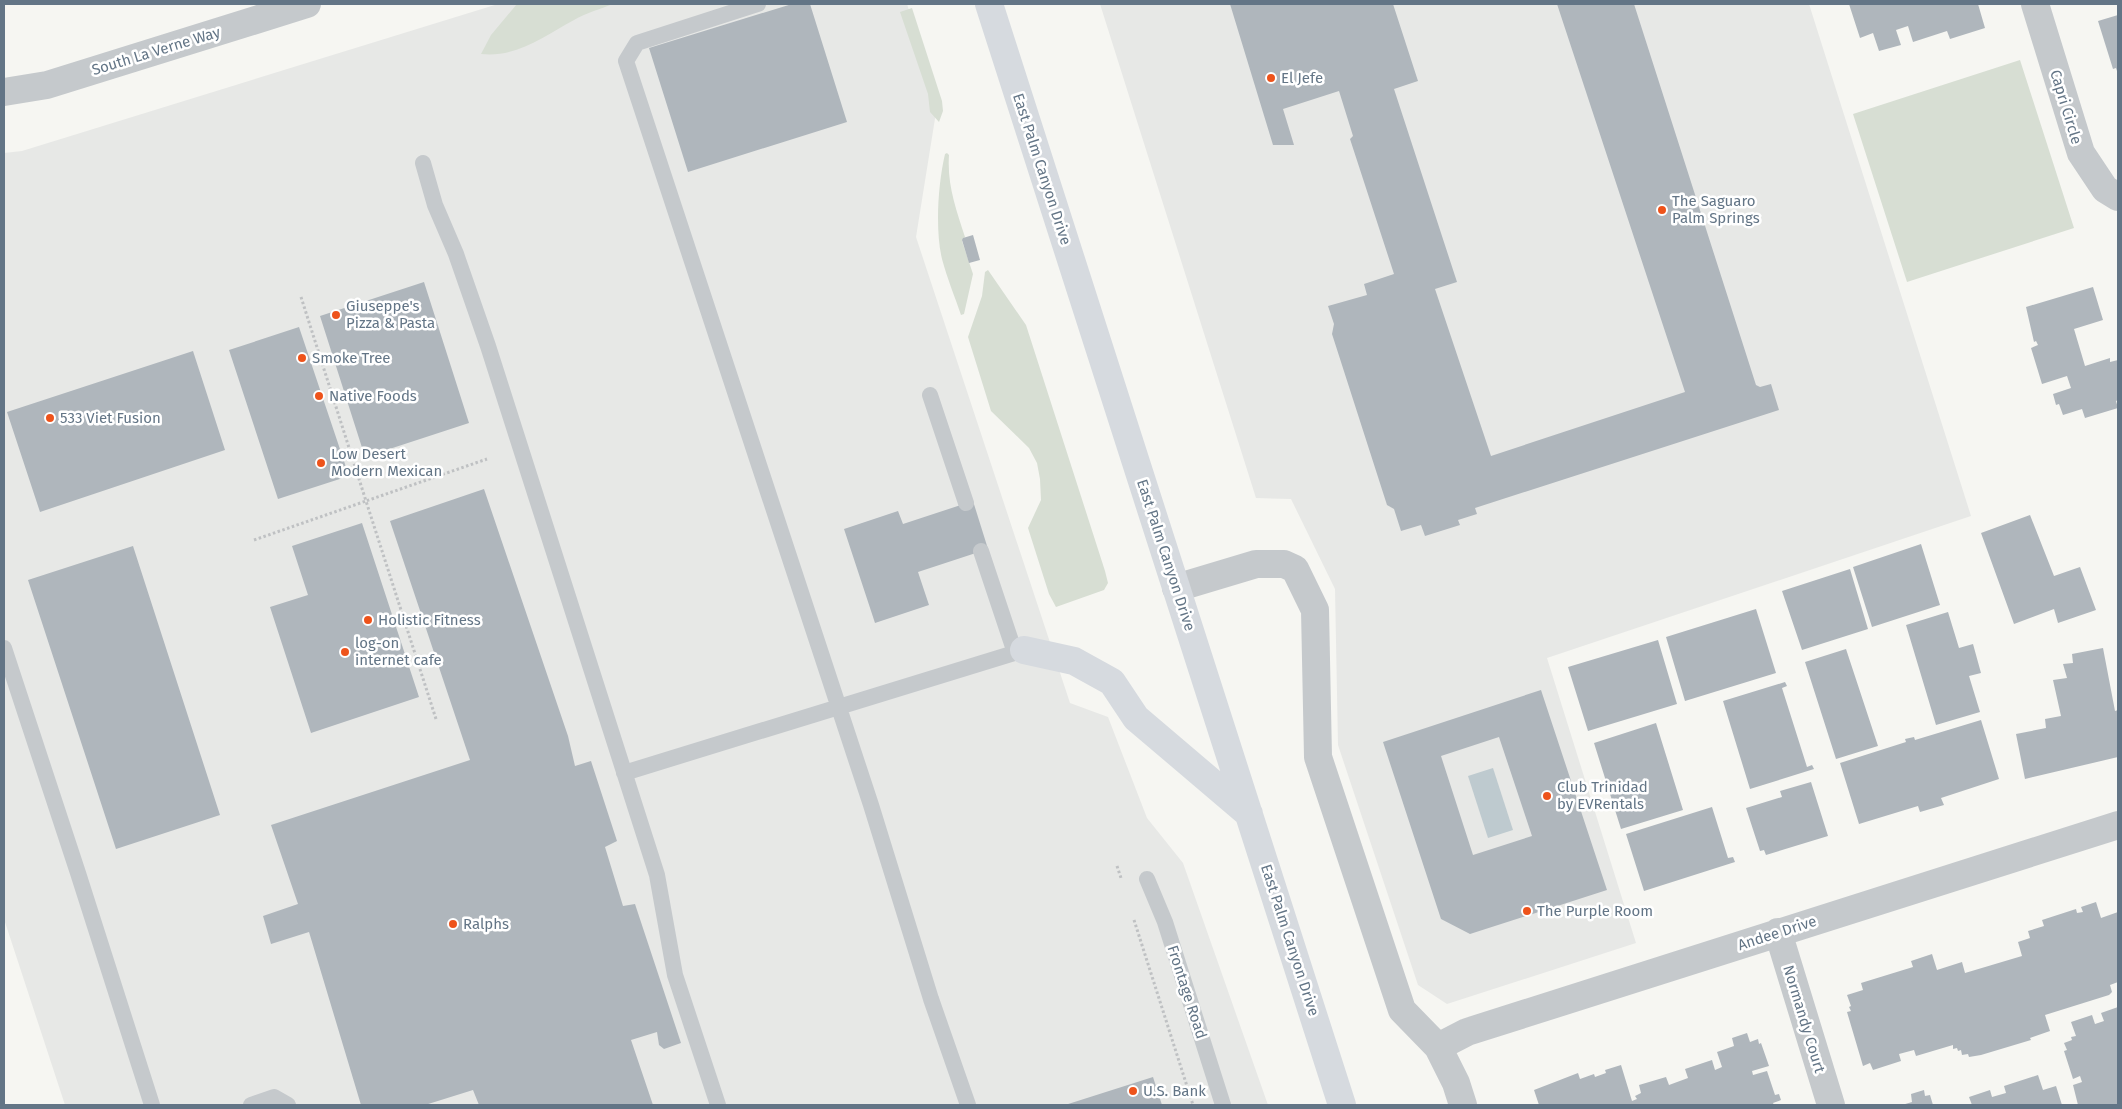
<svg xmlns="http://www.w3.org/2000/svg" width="2122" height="1109" viewBox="0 0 2122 1109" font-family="'Fira Sans',sans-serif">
  <rect width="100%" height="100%" fill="#f6f6f2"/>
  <path fill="#e7e8e6" d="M498 4H907L938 100 916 237 1070 703 1108 717 1147 818 1183 863 1268 1105H65L4 919V153L22 151Z
    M1100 4H1809L1971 516 1547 658 1636 943 1447 1004 1418 985 1338 745 1335 589 1291 499 1256 498Z"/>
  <path fill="#d7ded3" d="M517 4H613C600 9 586 13 574 20 544 36 517 58 481 54L491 35Z
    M912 8 942 101 943 111 939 122 930 112 928 94 900 12Z
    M2020 60 2074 228 1907 282 1853 114Z
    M947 153 949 155C947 185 956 209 965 237L962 241 973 274 964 314 961 315C955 297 947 278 942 259 935 230 938 184 945 154Z
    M988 270 1026 325 1105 571 1108 583 1104 590 1056 607 1049 594 1028 528 1041 500 1040 479 1037 463 1029 448 991 411 968 337 982 296 985 272Z"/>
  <path fill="#becacf" d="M1493 768 1513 830 1488 838 1468 776Z"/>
  <path fill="#afb6bc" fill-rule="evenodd" d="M792 4H810L847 122 688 172 649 48Z
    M1230 4H1393L1418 81 1394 89 1457 282 1435 289 1491 456 1685 392 1557 4H1634L1756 385 1760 387 1771 384 1779 410 1475 508 1477 514 1458 520 1460 525 1425 536 1421 525 1401 531 1394 509 1387 505 1332 334 1334 324 1328 306 1367 295 1364 284 1394 274 1350 139 1353 136 1339 91 1283 109 1294 145H1273Z
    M1849 4H1978L1985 28 1950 39 1947 31 1913 42 1908 26 1896 30 1901 45 1879 51 1873 33 1860 38Z
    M2118 15V74L2116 68 2113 69 2098 21Z
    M973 235 980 260 969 263 962 240 963 238Z
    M424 282 469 423 365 457 320 316Z
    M2093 287 2103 320 2074 329 2085 366 2110 358V362L2118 360V400L2116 401 2118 408 2085 418 2082 409 2063 415 2059 404 2056 405 2053 394 2071 388 2067 376 2042 384 2031 348 2038 345 2036 341 2034 342 2026 307Z
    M299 327 349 476 278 499 229 350Z
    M193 351 225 450 40 512 7 412Z
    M484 489 568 736 575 766 591 761 617 841 605 847 623 906 635 904 681 1043 664 1049 659 1045 657 1032 631 1040 653 1105H479L473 1090 425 1105H361L309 932 271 944 263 916 298 904 271 825 470 760 390 521Z
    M973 501 988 549 918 572 929 605 875 623 844 529 898 511 903 524Z
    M2030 515 2054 576 2080 567 2096 610 2058 623 2054 609 2014 624 1981 533Z
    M362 523 419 697 311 733 270 607 308 595 292 546Z
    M1921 544 1940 605 1872 627 1853 567Z
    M133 546 220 815 116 849 28 580Z
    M1850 569 1868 629 1802 650 1782 591Z
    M1756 609 1776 673 1685 701 1666 637Z
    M1948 612 1959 648 1973 644 1981 673 1969 676 1980 712 1936 725 1906 625Z
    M1658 640 1677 704 1588 731 1568 667Z
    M2103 648 2115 711 2118 710V757L2025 779 2016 734 2046 728 2045 719 2061 716 2053 680 2067 678 2063 664 2073 663 2072 654Z
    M1846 649 1878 746 1836 759 1805 662Z
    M1785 682 1787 686 1782 688 1807 767 1812 765 1814 769 1750 789 1723 701Z
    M1541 690 1607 890 1470 934 1441 919 1383 742ZM1499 737 1532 836 1473 855 1441 756Z
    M1981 720 1999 779 1941 798 1944 805 1920 812 1918 806 1859 824 1840 763 1906 742 1905 739 1914 737 1915 740Z
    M1656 723 1683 810 1621 829 1594 743Z
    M1811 782 1828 836 1766 855 1764 850 1760 851 1746 808 1782 797 1780 791Z
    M1712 807 1728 858 1733 857 1735 862 1644 891 1626 834Z
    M2096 902 2101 918 2118 912V982L2110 985 2112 992 2109 995 2045 1015 2050 1031 2030 1038 2031 1040 1981 1055 1969 1057 1968 1054 1962 1055 1961 1050 1958 1051 1957 1048 1953 1049V1045L1916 1056 1914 1050 1899 1054 1901 1061 1873 1070 1870 1063 1863 1066 1847 1012 1851 1011 1849 1007 1851 1006 1847 995 1863 990 1861 983 1913 967 1911 961 1932 954 1937 970 1962 962 1965 973 2022 956 2018 942 2030 938 2028 931 2044 926 2042 920 2076 909 2077 913 2083 912 2081 907Z
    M2118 1007V1105H2078L2073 1085 2082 1082 2080 1076 2073 1079 2064 1051 2067 1050 2064 1043 2072 1040 2071 1037 2076 1036 2071 1022 2092 1015 2095 1024 2104 1021 2101 1013Z
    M1747 1033 1750 1042 1758 1039 1759 1044 1761 1043 1769 1066 1752 1071 1753 1075 1767 1071 1775 1095 1779 1094 1781 1100 1773 1103 1774 1105H1539L1534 1090 1578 1073 1580 1079 1594 1074 1595 1077 1606 1073 1605 1070 1621 1065 1632 1101 1637 1099 1635 1096 1641 1093 1639 1085 1666 1077 1669 1085 1688 1078 1685 1069 1712 1060 1715 1070 1722 1067 1717 1052 1734 1046 1732 1038Z
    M2038 1075 2043 1090 2056 1086 2062 1105H1972L1969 1097 1990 1090 1992 1097 2006 1093 2004 1086Z
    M1153 1077 1162 1105H1065Z
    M1924 1090 1925 1096 1930 1095 1933 1105H1902L1912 1102 1911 1094Z"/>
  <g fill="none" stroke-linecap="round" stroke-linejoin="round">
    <path stroke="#bfc1c3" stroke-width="3" stroke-dasharray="2.5 2.5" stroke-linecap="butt" d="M301 297 366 501 487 459
      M254 540 366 501 436 719
      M1117 866 1121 878
      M1134 920 1193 1105"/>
    <path stroke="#c5c9cc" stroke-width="16" d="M758 4 637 43 626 61 871 805 931 999 968 1105
      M423 163 435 205 456 254 488 346 657 875 675 975 718 1105
      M930 395 966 503
      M981 551 1015 653
      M4 648 78 873 152 1105
      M624 773 1024 650
      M1147 879 1165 922 1223 1105
      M251 1105 274 1097 288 1105"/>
    <path stroke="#c5c9cc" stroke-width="28" d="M2035 4 2081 153 2105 189 2118 197
      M1176 588 1256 564H1284L1295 569 1315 610 1318 757 1402 1010 1438 1047 1456 1083 1463 1105
      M1778 932 1831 1105
      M1438 1047 1467 1032 2118 825"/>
    <path stroke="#c5c9cc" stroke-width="28" d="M4 92 47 85 307 4"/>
    <path stroke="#d6dadf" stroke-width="28" d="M989 4 1342 1105
      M1024 650 1074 661 1112 682 1136 718 1249 814"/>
  </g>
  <g fill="#ee531b" stroke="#fff" stroke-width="2">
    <circle cx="1271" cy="78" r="5"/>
    <circle cx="1662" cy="210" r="5"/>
    <circle cx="336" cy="315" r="5"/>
    <circle cx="302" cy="358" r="5"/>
    <circle cx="319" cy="396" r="5"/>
    <circle cx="50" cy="418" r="5"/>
    <circle cx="321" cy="463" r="5"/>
    <circle cx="368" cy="620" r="5"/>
    <circle cx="345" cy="652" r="5"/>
    <circle cx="1547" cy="796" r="5"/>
    <circle cx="1527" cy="911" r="5"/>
    <circle cx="453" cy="924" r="5"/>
    <circle cx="1133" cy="1091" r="5"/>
  </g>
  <g text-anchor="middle" stroke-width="5" stroke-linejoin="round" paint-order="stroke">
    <g font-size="15" fill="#637586" stroke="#fff">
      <text transform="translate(156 51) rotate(-17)" y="5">South La Verne Way</text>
      <text transform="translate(2066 107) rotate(73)" y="5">Capri Circle</text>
      <text transform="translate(1042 169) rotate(72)" y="5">East Palm Canyon Drive</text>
      <text transform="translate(1166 555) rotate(72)" y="5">East Palm Canyon Drive</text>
      <text transform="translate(1777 933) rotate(-18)" y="5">Andee Drive</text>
      <text transform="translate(1290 940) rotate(72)" y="5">East Palm Canyon Drive</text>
      <text transform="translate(1187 992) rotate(72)" y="5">Frontage Road</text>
      <text transform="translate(1804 1019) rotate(73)" y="5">Normandy Court</text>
    </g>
    <g font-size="15" fill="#637586" stroke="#fff" text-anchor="start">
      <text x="1281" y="83">El Jefe</text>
      <text x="1672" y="206">The Saguaro<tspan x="1672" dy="17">Palm Springs</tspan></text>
      <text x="346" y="311">Giuseppe's<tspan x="346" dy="17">Pizza &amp; Pasta</tspan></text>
      <text x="312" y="363">Smoke Tree</text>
      <text x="329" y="401">Native Foods</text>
      <text x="60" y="423">533 Viet Fusion</text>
      <text x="331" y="459">Low Desert<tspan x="331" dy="17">Modern Mexican</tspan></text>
      <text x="378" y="625">Holistic Fitness</text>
      <text x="355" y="648">log-on<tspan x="355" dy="17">internet cafe</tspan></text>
      <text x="1557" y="792">Club Trinidad<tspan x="1557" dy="17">by EVRentals</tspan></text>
      <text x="1537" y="916">The Purple Room</text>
      <text x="463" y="929">Ralphs</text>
      <text x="1143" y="1096">U.S. Bank</text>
    </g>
  </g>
  <rect width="2122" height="1109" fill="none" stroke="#637586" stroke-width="10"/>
</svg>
